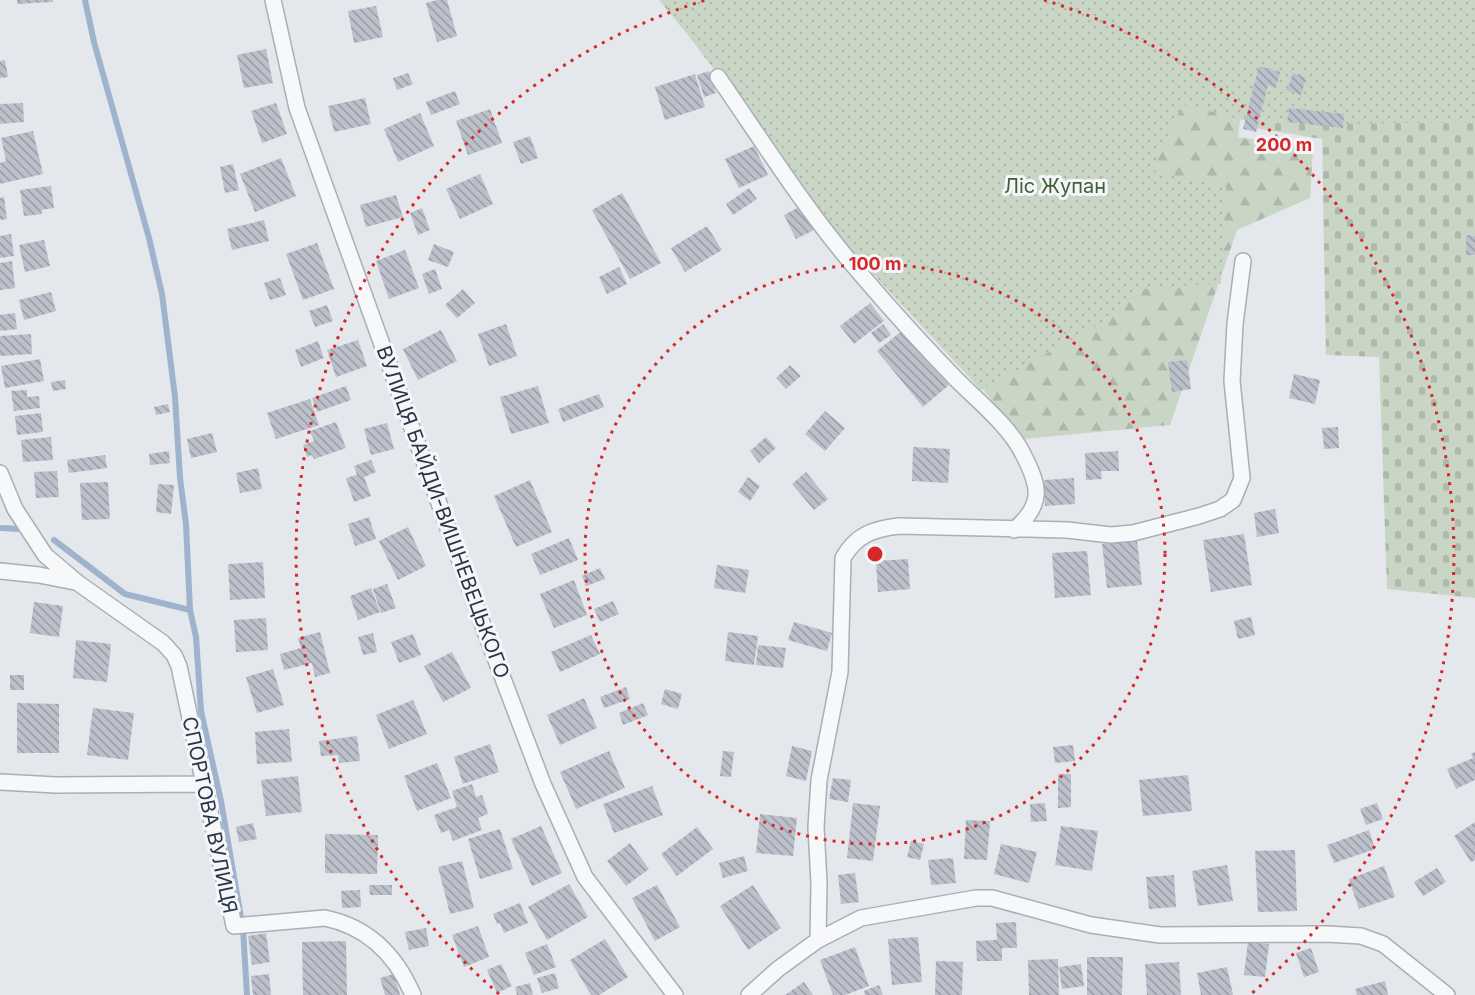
<svg xmlns="http://www.w3.org/2000/svg" width="1475" height="995" viewBox="0 0 1475 995" font-family="Inter,sans-serif">
  <defs>
    <pattern id="forest-firs" width="22" height="20" patternUnits="userSpaceOnUse" patternTransform="scale(1.5)"><rect width="22" height="20" fill="#c9d6c5"/><path d="M5 1l3.5 6h-7zM16 11l3.5 6h-7z" fill="#adb8ab"/></pattern>
    <pattern id="cemetery-stones" width="16" height="16" patternUnits="userSpaceOnUse" patternTransform="scale(1.5)"><rect width="16" height="16" fill="#c9d6c5"/><path d="M2 7V4a2 2 0 0 1 4 0v3zM10 15v-3a2 2 0 0 1 4 0v3z" fill="#adb8ab"/></pattern>
    <pattern id="park-dots" width="8" height="8" patternUnits="userSpaceOnUse" patternTransform="scale(1.5)"><rect width="8" height="8" fill="#c9d6c5"/><path d="M2 2h.1M6 6h.1" fill="none" stroke="#adb8ab" stroke-width="1.8" stroke-linecap="round"/></pattern>
    <pattern id="building-back-hatch" width="6" height="6" patternUnits="userSpaceOnUse" patternTransform="scale(1.5)"><rect width="6" height="6" fill="#bbc0ca"/><path d="M-1 5l2 2M0 0l6 6M5-1l2 2" fill="none" stroke="#989da6"/></pattern>
  </defs>
  <rect width="100%" height="100%" fill="#e4e7ec"/>
  <path fill="url(#forest-firs)" d="M659 0H1254L1238 137 1313 149 1310 198 1237 230 1170 425 1024 439Z"/>
  <path fill="url(#cemetery-stones)" d="M1281 0H1475V598L1387 589 1379 357 1326 355 1322 139 1248 127Z"/>
  <path fill="url(#park-dots)" d="M662 0H1475V122L1336 124 1280 119 1242 120 1183 104 1151 170 1226 187 1221 284 1152 287 1141 290 1107 320 981 390 839 237Z"/>
  <g fill="none" stroke-linecap="round" stroke-linejoin="round">
    <path stroke="#9fb4cc" stroke-width="6" d="M85 0 94 42 149 238 162 294 175 397 180 478 186 524 190 610 196 637 201 711 221 801 243 929 247 995
      M0 528 23 529
      M54 540 125 594 190 610"/>
  </g>
  <path fill="url(#building-back-hatch)" d="M17 0H53V2L17 4Z
    M437 0H447L457 36 437 42 426 3Z
    M376 6 383 37 354 43 348 11Z
    M266 49 273 83 244 88 237 55Z
    M5 60 8 77 0 78V61Z
    M1259 66 1280 72 1276 87 1268 85 1256 132 1243 129Z
    M709 71 716 93 704 97 697 75Z
    M408 73 413 84 397 90 393 78Z
    M1293 73 1306 78 1301 95 1287 90Z
    M695 74 705 107 665 120 655 87Z
    M455 91 460 104 431 115 426 102Z
    M365 98 371 124 334 132 328 106Z
    M23 103 24 122 0 124V104Z
    M276 103 287 134 262 143 251 111Z
    M1289 108 1344 114 1343 128 1287 122Z
    M490 109 502 143 468 155 456 121Z
    M420 113 434 146 398 162 384 129Z
    M33 131 43 174 0 184V163L6 161 1 138Z
    M530 136 538 158 521 164 513 142Z
    M754 146 768 175 739 188 725 159Z
    M281 158 296 196 255 212 240 174Z
    M233 164 239 190 225 193 220 167Z
    M480 174 493 204 460 219 446 189Z
    M51 186 54 208 41 210 42 214 24 216 20 190Z
    M749 188 757 199 733 215 726 204Z
    M622 193 661 263 630 279 592 210Z
    M396 195 403 217 366 227 360 205Z
    M4 197 7 219 0 220V198Z
    M805 204 818 228 796 239 784 215Z
    M422 208 430 230 418 235 410 213Z
    M264 220 269 241 232 250 227 229Z
    M707 226 722 250 685 272 671 248Z
    M11 234 14 256 0 258V236Z
    M1466 235 1475 236V255H1466Z
    M44 240 50 266 25 272 19 245Z
    M317 243 334 289 303 300 286 254Z
    M434 244 454 252 448 267 428 260Z
    M405 250 419 288 389 299 376 261Z
    M12 261 15 288 0 290V263Z
    M619 267 627 284 607 294 599 277Z
    M435 269 442 289 429 294 422 274Z
    M280 278 286 295 270 300 264 283Z
    M463 289 475 303 457 318 445 305Z
    M51 292 56 311 24 320 19 300Z
    M870 303 884 321 854 344 840 326Z
    M327 305 333 321 315 327 309 311Z
    M15 313 17 329 0 331V315Z
    M506 324 517 356 489 366 478 334Z
    M883 324 891 335 879 343 871 333Z
    M441 330 457 361 418 380 403 349Z
    M903 330 949 385 923 407 877 351Z
    M31 334 32 354 0 356V336Z
    M358 340 367 366 336 377 327 350Z
    M318 341 324 358 301 367 295 350Z
    M40 359 44 381 5 388 1 366Z
    M1187 360 1191 389 1172 392 1168 362Z
    M790 365 801 376 786 389 776 378Z
    M1294 374 1320 380 1315 404 1289 398Z
    M65 380 66 389 53 391 51 382Z
    M346 386 351 400 317 412 312 398Z
    M538 386 549 423 511 434 500 397Z
    M27 390V397L39 396 40 408 14 411 11 391Z
    M599 394 604 407 563 422 558 409Z
    M310 399 319 425 276 439 267 413Z
    M168 404 170 412 156 415 154 407Z
    M825 411 845 428 825 451 805 434Z
    M41 413 43 432 17 435 15 416Z
    M336 422 346 448 314 459 312 455 307 457 303 445 314 441 310 431Z
    M387 423 394 449 371 455 364 429Z
    M1338 427 1339 448 1324 449 1322 428Z
    M212 433 217 452 191 458 187 439Z
    M51 437 53 460 23 462 21 440Z
    M766 437 776 448 759 463 750 451Z
    M913 447 950 449 948 483 912 481Z
    M169 451 170 463 150 465 149 454Z
    M1118 451 1119 471H1101L1102 479 1086 480 1085 453Z
    M105 455 107 468 69 473 67 460Z
    M371 460 376 472 364 477 371 496 354 502 346 478 357 475 354 466Z
    M258 468 262 489 240 493 236 473Z
    M57 471 59 497 36 498 34 472Z
    M806 472 828 499 814 510 792 484Z
    M748 477 760 486 750 501 738 492Z
    M1074 478 1075 504 1045 506 1044 480Z
    M530 480 552 532 516 547 494 496Z
    M108 482 110 519 82 520 80 483Z
    M158 484 174 485 171 514 156 512Z
    M1275 509 1279 533 1257 537 1254 513Z
    M369 517 376 539 355 546 348 524Z
    M408 527 426 566 398 580 379 541Z
    M1244 534 1252 585 1211 592 1203 540Z
    M569 538 578 560 540 575 531 554Z
    M1137 540 1142 585 1107 588 1102 544Z
    M1087 551 1091 595 1055 598 1052 553Z
    M908 559 910 589 878 592 876 561Z
    M263 562 265 598 230 600 228 564Z
    M717 565 749 570 745 593 714 588Z
    M600 568 605 579 586 586 582 576Z
    M574 580 587 615 554 628 540 594Z
    M387 584 396 608 381 613 373 589Z
    M371 588 380 612 358 620 350 596Z
    M613 601 619 614 600 622 594 609Z
    M34 602 63 606 59 637 30 633Z
    M1251 617 1255 635 1238 639 1234 621Z
    M266 618 268 650 236 652 234 620Z
    M794 622 832 633 827 651 788 640Z
    M320 632 330 673 315 677 312 663 284 670 280 654 301 648 298 638Z
    M728 632 758 636 754 665 725 661Z
    M373 633 377 652 363 655 358 637Z
    M413 634 421 655 399 663 391 642Z
    M591 635 600 654 560 672 551 652Z
    M76 640 111 644 107 682 73 678Z
    M758 645 786 648 783 668 756 665Z
    M452 652 471 688 443 702 424 666Z
    M273 669 284 705 257 713 246 677Z
    M10 675H24V690H10Z
    M626 687 630 699 604 708 600 697Z
    M665 689 682 694 678 709 661 704Z
    M584 698 597 728 560 745 547 715Z
    M413 700 427 734 389 749 376 715Z
    M17 703 59 704V753H17Z
    M643 703 648 715 623 725 619 713Z
    M93 708 134 713 128 760 87 755Z
    M289 729 292 762 257 764 255 732Z
    M357 736 360 761 339 763 338 755 321 756 319 741Z
    M490 744 499 772 463 784 454 757Z
    M1073 745 1075 761 1055 763 1053 747Z
    M792 746 812 751 806 781 786 776Z
    M609 751 625 788 576 809 560 772Z
    M723 751 734 752 731 777 720 776Z
    M1475 752V780L1456 789 1447 769 1473 758 1471 754Z
    M437 763 451 798 417 811 404 776Z
    M1058 774H1071V807L1058 808Z
    M1188 775 1192 811 1143 816 1139 780Z
    M298 776 302 812 266 816 261 780Z
    M833 778 851 780 848 802 829 799Z
    M472 784 476 797 482 795 488 814 478 818 482 830 453 841 449 830 441 833 434 815 457 807 452 791Z
    M652 786 663 815 614 833 603 804Z
    M853 803 880 806 873 861 847 858Z
    M1045 803 1047 821 1031 822 1030 804Z
    M1377 803 1383 819 1366 825 1360 809Z
    M760 814 797 818 793 856 756 853Z
    M966 820 990 821 987 860 964 859Z
    M1475 822V860L1471 862 1454 836Z
    M253 823 257 839 239 842 236 827Z
    M541 826 562 873 532 886 511 839Z
    M1061 826 1098 831 1092 871 1055 865Z
    M697 827 713 849 677 876 661 854Z
    M500 829 513 869 480 879 468 839Z
    M1369 830 1375 849 1334 863 1327 845Z
    M325 834 378 835 377 874 325 873Z
    M911 841 924 844 920 860 907 857Z
    M630 843 649 869 626 886 607 861Z
    M1001 844 1037 852 1029 883 994 874Z
    M1295 850 1297 911 1258 912 1255 851Z
    M744 856 748 871 723 878 719 863Z
    M953 858 956 883 931 885 928 860Z
    M462 861 474 908 450 914 438 867Z
    M1227 865 1233 901 1198 906 1192 871Z
    M1384 866 1395 897 1359 909 1349 879Z
    M1437 868 1446 882 1423 896 1414 882Z
    M855 873 859 902 841 904 838 875Z
    M1174 875 1176 907 1149 909 1146 877Z
    M569 884 588 917 547 940 528 907Z
    M369 885H392V895H370Z
    M657 885 680 927 655 941 632 898Z
    M753 885 781 928 748 950 720 906Z
    M360 890 361 907 342 908 341 891Z
    M520 903 528 923 504 933 500 923 497 924 493 914Z
    M1016 922 1017 948H1002V961H977L976 941 997 940 996 923Z
    M478 926 489 957 464 967 452 935Z
    M426 928 429 946 409 950 405 932Z
    M266 933 270 962 252 965 248 936Z
    M918 937 922 982 892 985 888 939Z
    M605 939 628 977 599 995H591L570 960Z
    M346 941 347 995H303L302 942Z
    M1248 942 1269 944 1265 977 1244 975Z
    M547 944 556 967 534 975 525 953Z
    M855 947 869 986 845 995H833L820 960Z
    M1311 948 1319 972 1304 977 1296 953Z
    M1087 957H1123L1122 995H1087Z
    M1058 959 1059 995H1029L1028 960Z
    M936 961 963 962 962 995H935Z
    M1179 962 1181 995H1147L1145 964Z
    M501 964 512 986 497 993 487 970Z
    M1081 964 1084 986 1062 989 1059 967Z
    M1227 967 1233 995H1201L1197 973Z
    M555 973 559 988 542 993 537 978Z
    M269 974 271 995H253L251 976Z
    M394 974 400 995H385L380 978Z
    M1385 981 1388 995H1357L1355 989Z
    M804 982 813 995H785Z
    M530 983 533 995H517L515 987Z
    M879 985 883 995H865L864 991Z"/>
  <g fill="none" stroke-linecap="round" stroke-linejoin="round">
    <g stroke="#a9aeb7" stroke-width="18">
      <path id="minor" d="M273 0 297 108 486 634 543 784 585 877 675 995
        M718 77C765 145 810 217 865 279 894 313 925 347 957 380 978 401 1010 427 1023 454 1040 487 1044 504 1014 530
        M0 473 15 509 45 555 78 583 163 643 174 655 179 666 234 926 325 918C368 927 396 955 413 995
        M0 571 39 575 75 582
        M0 782 56 785 203 784
        M818 940 819 883 816 827 819 780 840 672 843 558C856 535 873 529 899 526L1067 530 1111 535 1133 533 1199 516 1220 509 1233 500 1242 478 1232 381 1235 324 1243 261
        M749 995 778 969 818 940 861 918 976 898H992L1091 925 1160 935 1327 934 1361 936 1383 944 1447 995"/>
    </g>
    <use href="#minor" stroke="#f7f8fa" stroke-width="15"/>
  </g>
  <g fill="none" stroke="#d62828" stroke-width="3" stroke-dasharray="3 6">
    <circle cx="875" cy="554" r="290"/>
    <path d="M499 994A579 579 0 0 1 706 0M1044 0A579 579 0 0 1 1251 994"/>
  </g>
  <g text-anchor="middle" stroke-width="6" stroke-linejoin="round" paint-order="stroke">
    <g font-size="20" fill="#3f6138" stroke="#f4f6f9">
      <text x="1055" y="193">Ліс Жупан</text>
    </g>
    <g font-size="20" fill="#2b3445" stroke="#f4f6f9">
      <text transform="translate(443 512) rotate(70)" y="7">ВУЛИЦЯ БАЙДИ-ВИШНЕВЕЦЬКОГО</text>
      <text transform="translate(210 815) rotate(78)" y="7">СПОРТОВА ВУЛИЦЯ</text>
    </g>
  </g>
  <circle cx="875" cy="554" r="9" fill="#d62828" stroke="#f4f6f9" stroke-width="3"/>
  <g font-size="18" text-anchor="middle" font-weight="bold" fill="#d62828" stroke="#f4f6f9" stroke-width="6" stroke-linejoin="round" paint-order="stroke">
    <text x="1284" y="151">200 m</text>
    <text x="875" y="270">100 m</text>
  </g>
</svg>
